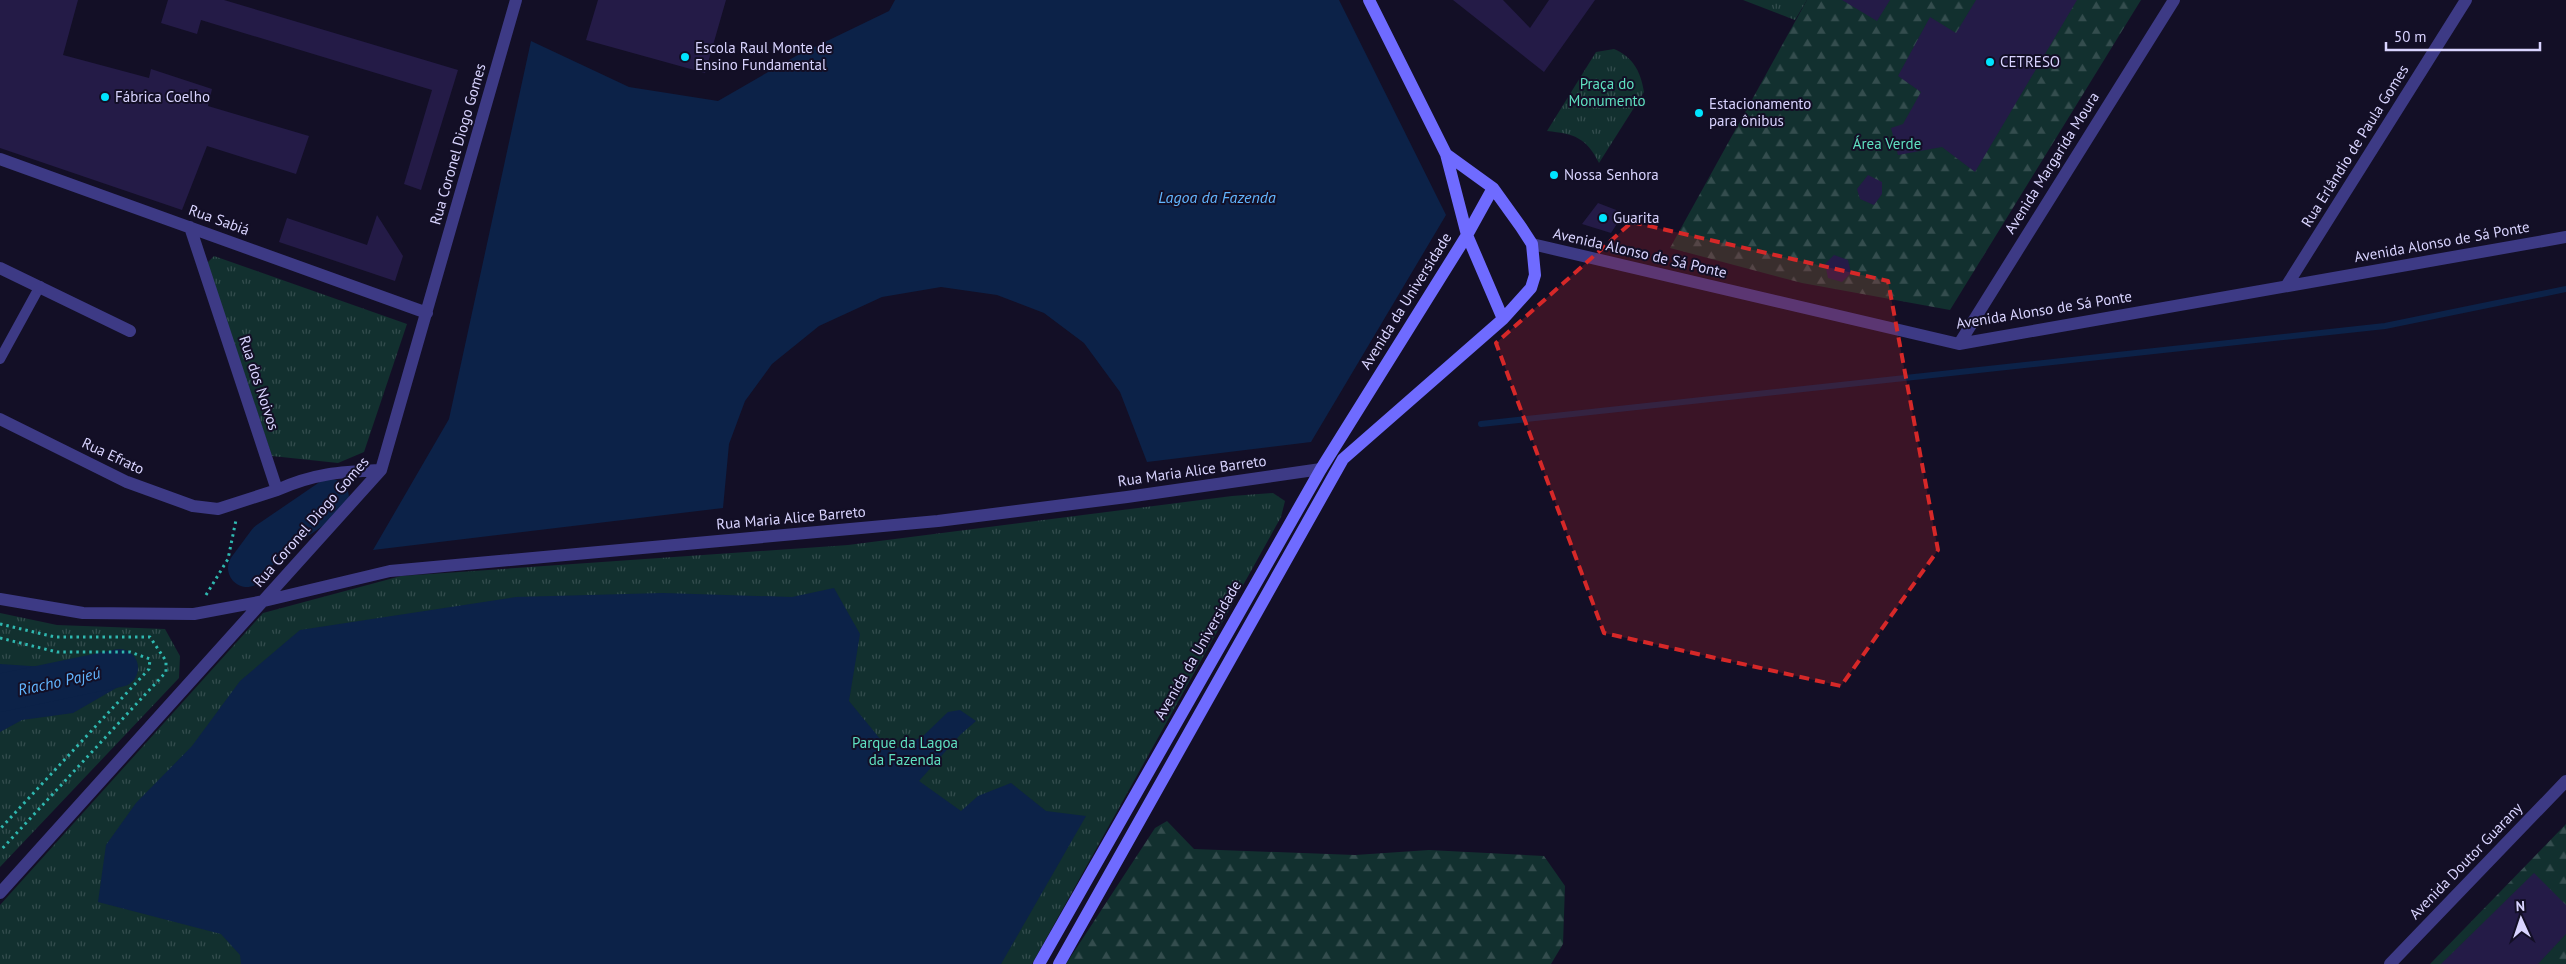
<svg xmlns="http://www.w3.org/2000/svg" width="2566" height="964" viewBox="0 0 2566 964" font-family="'PT Sans',sans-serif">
  <defs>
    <pattern id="forest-firs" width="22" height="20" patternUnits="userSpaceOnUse" patternTransform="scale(1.25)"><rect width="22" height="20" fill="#12302f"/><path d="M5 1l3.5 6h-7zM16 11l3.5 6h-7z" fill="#344d4e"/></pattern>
    <pattern id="park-tufts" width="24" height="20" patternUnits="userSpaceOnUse" patternTransform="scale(1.25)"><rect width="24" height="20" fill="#12302f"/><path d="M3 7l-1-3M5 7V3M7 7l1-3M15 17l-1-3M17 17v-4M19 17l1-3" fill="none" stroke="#344d4e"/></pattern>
  </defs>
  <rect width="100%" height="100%" fill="#130f26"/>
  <path fill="url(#forest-firs)" d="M1807 0H2141L1950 310 1802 283 1670 248Z
    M1167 821 1194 849 1355 855 1429 850 1544 856 1565 886 1563 944 1551 964H1066L1155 828Z
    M2566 824V964H2430Z"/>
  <path fill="url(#park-tufts)" d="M1743 0H1807L1795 20Z
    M1614 49C1633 57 1641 72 1644 92L1599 163C1586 137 1574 134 1547 131L1596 52Z
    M214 256 407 324 364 452 338 463 272 456 207 263Z
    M1273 493 1285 501 1281 517 1032 964H0V905L263 613 401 576 848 545 1232 496Z
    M0 613 57 625 165 629 180 656 179 678 0 867Z"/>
  <path fill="#0c2248" d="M895 0H1339L1446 215 1311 442 1147 462 1120 392 1084 343 1044 313 997 295 941 287 882 297 819 326 772 364 745 401 729 444 723 508 373 550 449 419 531 41 629 87 718 101 796 56 889 11Z
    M834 588 860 634 849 701 890 751 922 737 948 712 960 710 976 721 960 735 919 781 961 811 978 796 1011 783 1046 811 1086 816 1001 964H241L240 955 221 934 98 902 106 845 136 803 192 746 240 681 300 630 516 597 663 593 792 597Z
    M0 664 106 671 118 687 73 713 22 720 0 732Z"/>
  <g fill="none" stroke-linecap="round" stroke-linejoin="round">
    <path stroke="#0c2248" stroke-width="6" d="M1481 424 2385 326 2566 289"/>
    <path stroke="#0c2248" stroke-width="38" d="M247 568 267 541 330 498
      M0 693 119 668"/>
  </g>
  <path fill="#241b47" d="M0 0H78L63 55 149 78 151 69 212 89 208 106 309 136 296 174 207 146 182 210 0 148Z
    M168 0H224L458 70 421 190 404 184 432 90 201 20 197 34 161 23Z
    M598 0H726L705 73 586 40Z
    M1453 0H1503L1530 28 1549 0H1595L1544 72Z
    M1842 0H1890L1877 21Z
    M1976 0H2077L1975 172 1942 147 1898 155 1891 128 1903 124 1921 92 1898 76 1930 17 1956 33Z
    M1868 175 1882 182V194L1874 205 1860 199 1857 189Z
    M1598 203 1624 213 1611 233 1582 224Z
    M377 215 403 256 395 281 279 242 287 218 367 245Z
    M1834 255 1848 260 1851 273 1842 282 1828 278 1825 264Z
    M2534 873 2566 905V934L2538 964H2441Z"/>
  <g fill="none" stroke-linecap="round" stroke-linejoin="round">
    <path stroke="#2fb8b0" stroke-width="3" stroke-dasharray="2.5 4" stroke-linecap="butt" d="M206 595 228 559 236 520
      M0 624 55 637H150L166 661V672L0 851
      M0 638 57 652H130L150 659 149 669 0 829"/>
    <path stroke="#3d3a85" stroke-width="10" d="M0 359 40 286"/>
    <path stroke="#3d3a85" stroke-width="12" d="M0 159 427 313
      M1532 244 1959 344 2566 237
      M0 268 130 331
      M2287 285 2466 0
      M1959 344 2174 0
      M0 419 127 482 193 506 218 509 277 490 190 227
      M277 490C315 473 340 472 381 470
      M0 599 83 613 194 614 264 601 390 571 938 521 1127 497 1321 469
      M0 893 381 470 516 0"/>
    <path stroke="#3d3a85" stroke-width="12" d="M2390 964 2566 781"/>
    <path stroke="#6f6bff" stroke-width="12" d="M1493 188 1467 235 1503 319
      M1039 964 1321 469 1467 235 1446 154 1369 0
      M1059 964 1343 459 1503 319 1531 288 1535 275 1532 244 1521 227 1493 188 1446 154"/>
  </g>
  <path fill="#d62828" fill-opacity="0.2" stroke="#d62828" stroke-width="4" stroke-dasharray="10 6" stroke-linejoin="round" d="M1632 222 1888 281 1938 550 1841 686 1604 633 1496 343Z"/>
  <g fill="#00e5ff" stroke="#130f26" stroke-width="2">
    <circle cx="685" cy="57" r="5"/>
    <circle cx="1990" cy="62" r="5"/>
    <circle cx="105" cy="97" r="5"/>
    <circle cx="1699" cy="113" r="5"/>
    <circle cx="1554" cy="175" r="5"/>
    <circle cx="1603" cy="218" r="5"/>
  </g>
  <g text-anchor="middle" stroke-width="4" stroke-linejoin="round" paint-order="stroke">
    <g font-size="15" fill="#d9d4ff" stroke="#130f26" text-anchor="start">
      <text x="695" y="53">Escola Raul Monte de<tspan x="695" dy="17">Ensino Fundamental</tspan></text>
      <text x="2000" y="67">CETRESO</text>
      <text x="115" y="102">Fábrica Coelho</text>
      <text x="1709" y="109">Estacionamento<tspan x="1709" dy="17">para ônibus</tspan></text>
      <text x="1564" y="180">Nossa Senhora</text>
      <text x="1613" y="223">Guarita</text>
    </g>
    <g font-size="15" fill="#5fe0c0" stroke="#130f26">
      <text x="1607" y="89">Praça do<tspan x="1607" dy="17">Monumento</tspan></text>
      <text x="1887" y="149">Área Verde</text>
      <text x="905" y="748">Parque da Lagoa<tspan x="905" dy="17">da Fazenda</tspan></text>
    </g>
    <g font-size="15" fill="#d9d4ff" stroke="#130f26">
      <text transform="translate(458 144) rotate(-74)" y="5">Rua Coronel Diogo Gomes</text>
      <text transform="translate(2355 146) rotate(-58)" y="5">Rua Erlândio de Paula Gomes</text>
      <text transform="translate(2052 163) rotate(-58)" y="5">Avenida Margarida Moura</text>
      <text transform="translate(219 220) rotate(20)" y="5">Rua Sabiá</text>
      <text transform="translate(2442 242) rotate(-10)" y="5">Avenida Alonso de Sá Ponte</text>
      <text transform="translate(1640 253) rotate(13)" y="5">Avenida Alonso de Sá Ponte</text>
      <text transform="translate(1406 301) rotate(-58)" y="5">Avenida da Universidade</text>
      <text transform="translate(2044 310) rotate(-9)" y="5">Avenida Alonso de Sá Ponte</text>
      <text transform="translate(259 383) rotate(72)" y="5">Rua dos Noivos</text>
      <text transform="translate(113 456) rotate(25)" y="5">Rua Efrato</text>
      <text transform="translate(1192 471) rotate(-8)" y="5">Rua Maria Alice Barreto</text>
      <text transform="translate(791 518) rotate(-5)" y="5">Rua Maria Alice Barreto</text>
      <text transform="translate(311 522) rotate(-49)" y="5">Rua Coronel Diogo Gomes</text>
      <text transform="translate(1198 650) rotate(-60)" y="5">Avenida da Universidade</text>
      <text transform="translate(2466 861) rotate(-46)" y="5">Avenida Doutor Guarany</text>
    </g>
    <g font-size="16" font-style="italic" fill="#62b6ff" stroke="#130f26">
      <text x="1217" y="203">Lagoa da Fazenda</text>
      <text transform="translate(59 681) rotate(-12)" y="6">Riacho Pajeú</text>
    </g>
  </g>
  <g transform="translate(2521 919) rotate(357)" stroke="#130f26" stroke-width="4" paint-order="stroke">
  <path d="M0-4L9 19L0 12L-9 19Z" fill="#d9d4ff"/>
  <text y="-8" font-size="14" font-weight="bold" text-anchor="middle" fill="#d9d4ff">N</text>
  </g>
  <path d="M2386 42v8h154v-8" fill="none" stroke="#d9d4ff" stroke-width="2.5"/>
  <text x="2394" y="42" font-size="15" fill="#d9d4ff" stroke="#130f26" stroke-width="4" paint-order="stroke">50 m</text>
</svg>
